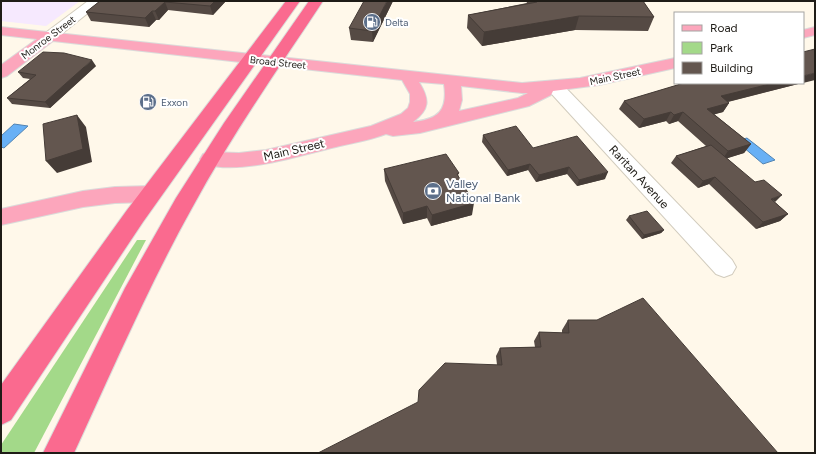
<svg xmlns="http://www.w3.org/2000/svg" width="816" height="454" viewBox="0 0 816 454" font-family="Figtree,sans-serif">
  <rect width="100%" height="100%" fill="#fff8ea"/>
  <path fill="#f6e9fe" d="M1 1H80L46 26 1 21Z"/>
  <path fill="#a3d989" d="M137 240H146L34 453H1V445Z"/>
  <path fill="#68b0f5" stroke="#5284b2" d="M14 124 28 126 4 148 1 147V136Z
    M747 138 775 160 763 164 736 141Z"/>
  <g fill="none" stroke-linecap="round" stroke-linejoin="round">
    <g stroke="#d2ccbe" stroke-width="2">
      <path id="minor" d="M88 1H103L54 40 49 41 44 40 42 37 44 34Z
        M555 82 561 83 732 260 736 267 732 274 724 277 716 274 549 91 547 87 549 83Z"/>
    </g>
    <g stroke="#dbdbda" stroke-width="2">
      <path id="major" d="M1 27 522 83 580 78 675 58V68L599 85 553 91 551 95 529 106 420 133 393 136 386 134C371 140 352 143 336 147 296 156 243 175 203 164L200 159 203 154 210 152 239 153 266 150 371 126 401 114 408 108 410 102V94L402 80 53 41 7 76 1 78V65L37 39 1 35ZM419 82 444 84C448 111 438 119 413 122 430 109 430 100 419 82ZM461 86 522 93H528L518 98 459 111 462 100Z
        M815 27V35L803 38V30Z
        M151 186 158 189 161 194 158 199 151 202 115 203 83 207 1 225V209L83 191 115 187Z"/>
    </g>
    <g stroke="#dbdbda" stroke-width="2">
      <path id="highway" d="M286 1H300L143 222 11 420 1 425V385L127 210Z
        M309 1H323C278 69 231 136 192 208 148 287 112 371 74 453H43L125 288 176 198 224 123Z"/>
    </g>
    <use href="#minor" fill="#fff" fill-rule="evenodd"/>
    <use href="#major" fill="#fca6bc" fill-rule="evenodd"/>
    <use href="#highway" fill="#fa6a8f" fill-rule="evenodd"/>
  </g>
  <path fill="#554a44" d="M100 1H226L213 15 168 10 159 20H156L149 27 91 21 86 12Z
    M393 1 373 42 351 40 349 28Z
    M526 1H643L654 17 648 31 575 30 482 46 467 28 468 15 527 3Z
    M96 66 50 108 12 104 7 98 30 79 23 78 18 72Z
    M679 83H802L728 102 729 103 723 112 714 114 751 144 744 153 727 158 788 214 780 221 756 229 709 184 698 188 671 163 676 156 706 146 678 121 669 124 666 121 639 128 619 109 624 101 678 85Z
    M483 135 533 148 605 179 577 186 567 174 536 182 528 170 507 176 482 142Z
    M384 169 459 173 458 175 472 215 431 226 427 218 403 224 385 181Z
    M629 216 664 230 661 233 642 239 626 220Z
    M568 320 778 453 497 365 496 356 500 348 535 347 534 341 539 332 562 333V330Z"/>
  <path fill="#453c37" d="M215 1H226L213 15 210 6Z
    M387 1H393L373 42 372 31Z
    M165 2 168 10 159 20 155 11Z
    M152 11 156 20 149 27 145 18Z
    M579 16 575 30 482 46 484 32Z
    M92 60 96 66 50 108 45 102Z
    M815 73V80L803 83V76Z
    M774 83H802L715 105 721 96Z
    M729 103 723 112 702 118 707 109Z
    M671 112 666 121 639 128 644 119Z
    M683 112 678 121 669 124 674 115Z
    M77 115 86 127 92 162 57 173 46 161Z
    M751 144 744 153 722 160 728 151Z
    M530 164 528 170 507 176 508 170Z
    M569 167 567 174 536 182 539 175Z
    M608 172 605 179 577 186 579 180Z
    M715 177 709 184 698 188 703 181Z
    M782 195 775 202 771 199Z
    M474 203 472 215 431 226 432 215Z
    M427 206V218L403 224V213Z
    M788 214 780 221 756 229 763 222Z
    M664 230 661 233 642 239 644 235Z"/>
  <path fill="#63564f" stroke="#453c37" d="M100 1H215L210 6 165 2 155 11H152L145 18 86 12Z
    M364 1H387L372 31 349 28Z
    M537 1H643L654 17 579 16 484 32 468 15 537 2Z
    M815 49V73L803 76V52Z
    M43 52 64 53 92 60 45 102 7 98 36 75 18 72Z
    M684 83H774L721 96 729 103 707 109 751 144 728 151 683 112 674 115 671 112 644 119 624 101Z
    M77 115 83 149 46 161 43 124Z
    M516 126 533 148 577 136 608 172 579 180 569 167 539 175 530 164 508 170 483 135Z
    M711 145 755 182 764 180 782 195 771 199 788 214 763 222 715 177 703 181 676 156Z
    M446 154 459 173 457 174 474 203 432 215 427 206 403 213 384 169Z
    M647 211 664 230 644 235 629 216Z
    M643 298 778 453H318L418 402 419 390 445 363 502 365 500 348 541 347 539 332 569 333 568 320H597Z"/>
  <defs>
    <g id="fuel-disc" transform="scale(0.9)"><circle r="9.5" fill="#5c6f8a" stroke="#fff"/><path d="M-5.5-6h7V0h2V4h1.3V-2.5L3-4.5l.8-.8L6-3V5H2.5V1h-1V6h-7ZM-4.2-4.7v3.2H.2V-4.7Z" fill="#fff"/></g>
    <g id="bank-disc" transform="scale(0.9)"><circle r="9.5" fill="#5c6f8a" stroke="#fff"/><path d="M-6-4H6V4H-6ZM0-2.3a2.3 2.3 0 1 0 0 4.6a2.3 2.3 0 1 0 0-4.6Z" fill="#fff"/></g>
  </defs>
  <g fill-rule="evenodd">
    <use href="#fuel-disc" x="372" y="22"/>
    <use href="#fuel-disc" x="148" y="102"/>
    <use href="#bank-disc" x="433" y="191"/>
  </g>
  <g text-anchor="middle" stroke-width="4" stroke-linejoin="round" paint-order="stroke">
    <g font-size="10" fill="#4e5e75" stroke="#fff" text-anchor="start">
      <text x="385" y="26">Delta</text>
      <text x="161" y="106">Exxon</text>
    </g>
    <g font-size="10" fill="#1f1c17" stroke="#fff">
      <text transform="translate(48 37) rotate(-37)" y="4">Monroe Street</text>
      <text transform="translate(278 62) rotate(6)" y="4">Broad Street</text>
      <text transform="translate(615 76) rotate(-12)" y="4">Main Street</text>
    </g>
    <g font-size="12" fill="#1f1c17" stroke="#fff">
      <text transform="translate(294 150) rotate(-13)" y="4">Main Street</text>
      <text transform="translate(639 177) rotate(47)" y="4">Raritan Avenue</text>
    </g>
    <g font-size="12" fill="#4e5e75" stroke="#fff" text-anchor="start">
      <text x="446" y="188">Valley<tspan x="446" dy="14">National Bank</tspan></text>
    </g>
  </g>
  <rect width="816" height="454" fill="none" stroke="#1f1c17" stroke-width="4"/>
  <rect x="674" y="12" width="130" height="72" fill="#ffffff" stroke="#a5a4a2"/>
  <rect x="682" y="25" width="20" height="6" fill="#fca6bc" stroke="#a5a4a2"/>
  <text x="710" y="32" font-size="12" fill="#1f1c17">Road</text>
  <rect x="682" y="42" width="20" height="12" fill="#a3d989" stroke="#a5a4a2"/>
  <text x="710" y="52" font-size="12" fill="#1f1c17">Park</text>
  <rect x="682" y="62" width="20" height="12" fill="#63564f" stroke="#a5a4a2"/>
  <text x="710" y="72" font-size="12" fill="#1f1c17">Building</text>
</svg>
